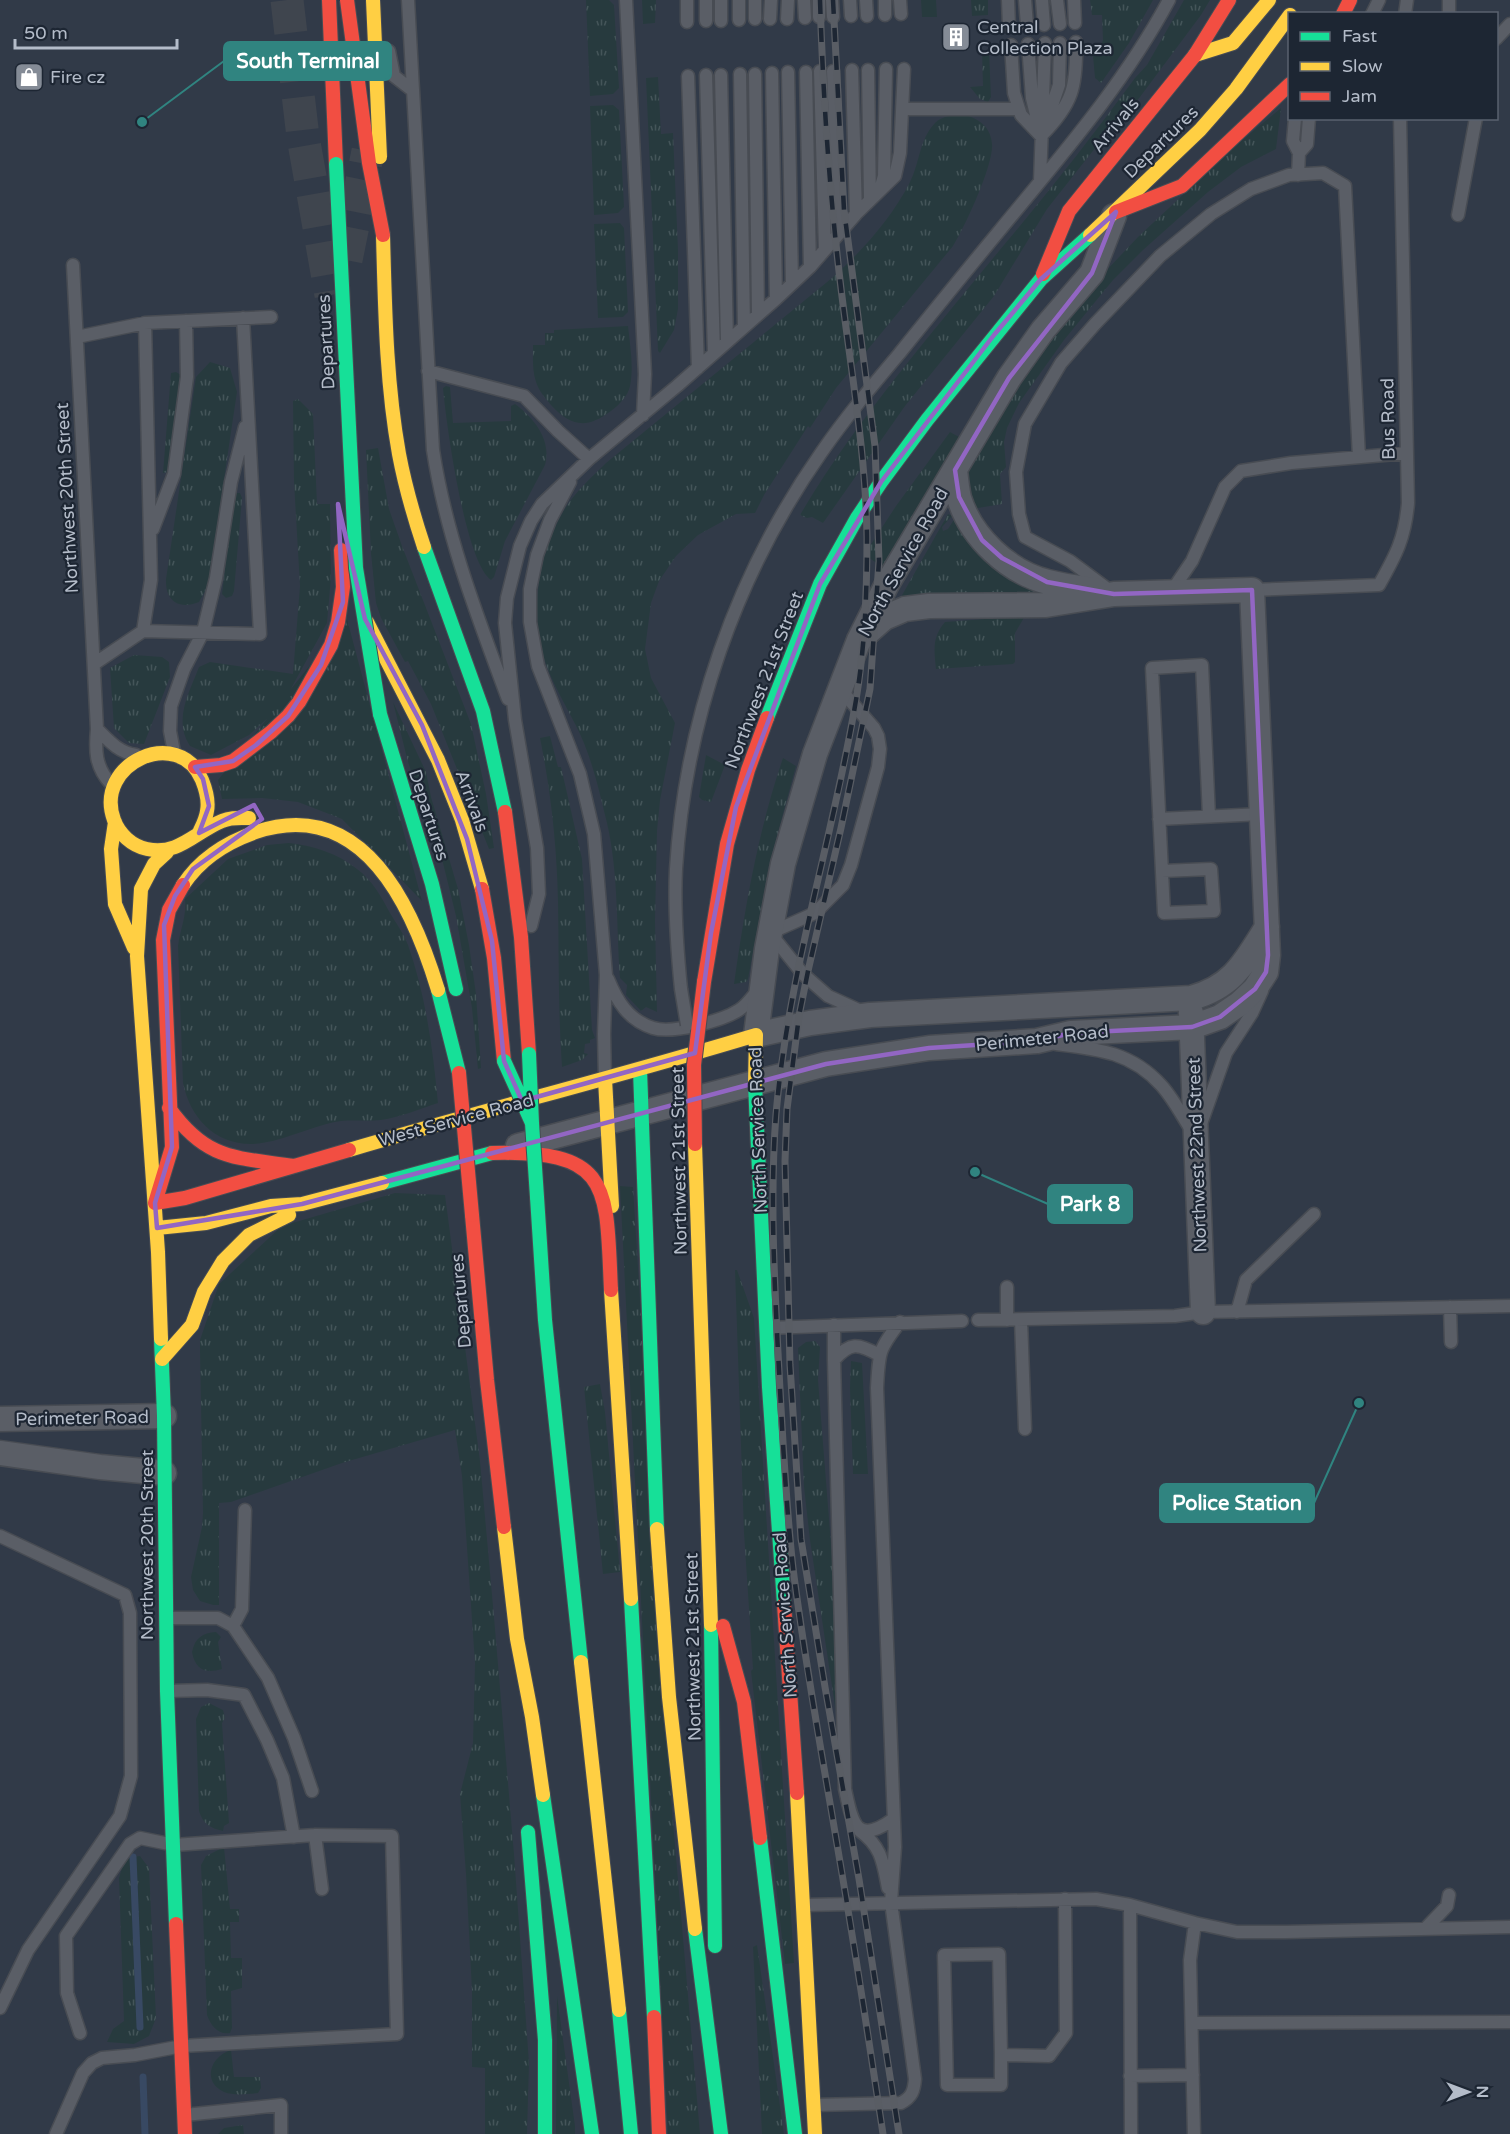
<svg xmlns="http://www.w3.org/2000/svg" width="1510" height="2134" viewBox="0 0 1510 2134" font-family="'Varela Round',sans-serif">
  <defs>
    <pattern id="grass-tufts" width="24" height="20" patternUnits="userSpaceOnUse" patternTransform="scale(1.5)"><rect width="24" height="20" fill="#273a3e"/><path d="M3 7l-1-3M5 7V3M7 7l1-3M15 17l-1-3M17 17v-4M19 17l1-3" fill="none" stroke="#445559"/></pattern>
  </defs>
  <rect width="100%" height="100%" fill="#2a3038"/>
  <path fill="#313a48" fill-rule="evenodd" d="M0 0H1510V2134H0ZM1290 14H1496V118H1290Z"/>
  <path fill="url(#grass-tufts)" d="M586 0H609L614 5 619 88 613 94 590 96Z
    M642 0H656L655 23 643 24Z
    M921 0H936L937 17H922Z
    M971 0H988V15L972 16Z
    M1090 0H1153L1129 43 1101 83 1095 78 1092 45 1102 43 1103 40 1102 15H1092Z
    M1184 0H1210L1201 15 1140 97 1092 152 1047 209 994 296 905 406 823 523 812 517 807 518 800 515C855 422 926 340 994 257 1043 199 1090 140 1135 78L1147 65Z
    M982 51H989L991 97 988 102 980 99 970 87 983 86Z
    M658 77 661 134 673 133 678 250V309L674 330 660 353 658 351 646 78Z
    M613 105 619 110 624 207 618 213 594 215 590 106Z
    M1281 108 1276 149 1241 167 1208 192 1143 250 1113 280 1064 340 1019 403 1007 428 1004 442 1006 467 1000 474 1002 504 972 509 966 469 1038 354 1103 274 1138 237 1234 147Z
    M965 115C980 119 991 128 992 144 994 164 965 227 953 246L836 388 810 428 808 426 764 495 755 513 736 514 698 535 676 556 659 581 651 603 645 649 651 678 675 723 660 800 657 831 655 920 657 1012 646 1007 641 1011 626 995 627 985 620 978C616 923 619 865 604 811 598 785 591 758 580 734 568 708 551 683 543 655 530 607 539 550 566 507 577 490 592 477 606 463L832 278C863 250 891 219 910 182 920 162 919 140 935 123 943 115 954 115 965 115Z
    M620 223 624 228 628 312 623 317 598 318 594 224Z
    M628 326C630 345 634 367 630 386 628 396 619 405 611 411 587 429 571 427 551 405 545 398 539 391 536 382 532 370 533 357 533 345H545V333H554V330Z
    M210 362 230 368 237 392 208 586 199 602C179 610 165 601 166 579L196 377Z
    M176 372 181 375 169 472 163 473 171 373Z
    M446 386 450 387 453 423 511 421V406L515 404C534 418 552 440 545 465L505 541 494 577 491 580C465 562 446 422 443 388Z
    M298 399 313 414 317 504H330L331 577 327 623 282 705 249 735 211 755 190 746C173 720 189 693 199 667L210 662 293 674 300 586 294 482 293 401Z
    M950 432 961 438 885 568 864 555 896 506Z
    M378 448 389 509 402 546 471 724 486 794 494 848 489 849 431 704 408 661 405 662 381 618 376 603 371 553 366 450Z
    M237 493H240L242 498 234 591 232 596 226 598 222 594 233 502Z
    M948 514 952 516 942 527 943 531 948 529 957 515 1046 594 901 597Z
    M1025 616 1015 633V662L1013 664 936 669C934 650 932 637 945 622Z
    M347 619 422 901 342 819 298 802 262 798 222 799 218 780Z
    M134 655 162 657 169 662 170 677 144 744 129 743 114 728 110 668Z
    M393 702 426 772 431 797 458 889 469 945 476 994 481 1068 478 1069 472 1008 456 916 443 863 408 762Z
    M550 736 558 767H561L582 859 592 1030 595 1038 590 1040V1043L585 1044 584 1053 588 1054 582 1060 562 1067C558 1012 559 957 558 902 557 848 551 792 540 738Z
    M706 755 725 765 711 802 702 800 699 797Z
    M783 758 796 766 769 865 748 979 746 982 734 984C745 907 758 831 783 758Z
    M289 843C314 846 337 853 357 869 372 880 381 896 390 913 396 923 404 934 408 945 426 996 433 1050 438 1103 420 1109 400 1117 381 1120 366 1122 350 1119 335 1122 310 1127 276 1144 251 1144 214 1144 190 1117 183 1083L178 946C180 930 187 915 185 899L228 859 267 845Z
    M620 1186 633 1187 671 1799 700 2134H668Z
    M395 1193 445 1195 480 1461 494 1617 514 1854 529 2063 527 2134H485V2068L472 2067V1991L466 1874 460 1794 473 1743 475 1663 462 1476 455 1430 342 1463 231 1502 219 1503V1605H213L200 1601 193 1590 191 1577 202 1527 203 1513 200 1350V1340L219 1284 282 1226Z
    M735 1270H737L754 1318 794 1963 785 1964 751 1671 753 1669 744 1533Z
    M815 1341 820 1347 818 1380 834 1582 838 1726 810 1540 804 1487 798 1348 806 1342Z
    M851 1361 862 1363 868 1474H853L850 1388Z
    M600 1384 605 1412 620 1572 603 1574 584 1387Z
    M216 1632 221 1637 218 1642 222 1669C206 1674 195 1670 192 1652 195 1638 202 1633 216 1632Z
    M209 1703 223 1710 225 1718 222 1723 229 1823 224 1826 223 1831C210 1828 203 1824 199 1811L196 1719 201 1707Z
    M224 1847 230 1909H239V1922H230L231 1958H242V1988L231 1991 232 2028 230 2033C218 2035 211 2026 207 2015L201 1865 206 1856Z
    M140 1856 149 1868 156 2018 149 2036 134 2044 107 2042 113 2029 124 2021 119 1878 125 1858Z
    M757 1945 784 2134H762L753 1947Z
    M557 1996 575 2126V2134H556Z
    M231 2050 234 2077H260L261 2088 258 2093C247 2094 234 2096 224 2092 201 2081 211 2056 231 2050Z
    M243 2125 244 2134H218L224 2128Z"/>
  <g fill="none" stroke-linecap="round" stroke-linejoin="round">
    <path stroke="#384963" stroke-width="7" d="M133 1857 140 2027
      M143 2077 145 2134"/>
    <path stroke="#3f454e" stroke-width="33" stroke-dasharray="33 16" stroke-linecap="butt" d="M287 0 303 137 331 295"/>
    <path stroke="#3f454e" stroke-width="33" stroke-dasharray="33 16" stroke-linecap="butt" d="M346 260 368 151"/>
    <g stroke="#484c53" stroke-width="15">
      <path id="lane" d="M408 0 433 450C446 536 478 618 508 699
        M626 0 645 374 643 415
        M687 0V22
        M804 0 805 18
        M832 0 833 17
        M850 0 851 16
        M866 0 867 16
        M885 0V15
        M900 0 901 14
        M1008 0 1009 26
        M1025 0 1027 25
        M1042 0 1044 25
        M1057 0 1060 24
        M1074 0 1075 23
        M1372 14 1379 0
        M1405 14 1407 0
        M1449 14V0
        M819 17V0
        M755 19V0
        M770 19 771 0
        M787 19 788 0
        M739 20V0
        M706 21V0
        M721 21V0
        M1496 39 1510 24
        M1028 44 1032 98 1038 123
        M1011 45 1014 93 1021 115 1041 136
        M389 51 394 76 412 90
        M852 70 856 214
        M868 70 870 200
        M820 71 825 250
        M833 71 839 234
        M788 72 792 283
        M806 72 810 267
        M772 73 776 299
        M740 74 744 326
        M755 74 758 314
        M706 75 714 353
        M721 75 727 341
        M688 76 698 368
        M903 109H1019
        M1295 118 1293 141 1299 153 1298 175
        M1046 123 1059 85 1060 43
        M1041 136C1073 104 1077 86 1076 42
        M1299 153 1307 144 1309 118
        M1040 181 1045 43
        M880 190 884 176 886 69
        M1458 215 1476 118
        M73 265 97 729C95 750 95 767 111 784
        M77 337 145 323 271 317
        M428 371 524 396 558 431 589 459
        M570 482 550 520 537 555 530 589V622L538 666 580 774 594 834 606 975 604 1034 605 1079
        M153 529 174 474 187 377 186 321
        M1105 587 1070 561 1025 537 1019 514 1016 472 1025 424 1061 363 1095 324 1160 256 1211 214 1251 189 1289 175 1323 173 1345 186 1359 457
        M1252 590 1379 585C1396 555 1405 538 1408 503L1400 118
        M1171 592 1192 561 1225 487 1241 471 1291 463 1407 453
        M143 631 151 580 145 323
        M94 664 143 631 260 634 243 318
        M840 689 874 728 878 736 880 749 878 767 851 865 843 885 815 913 770 933 803 974 828 996 863 1012
        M97 729C109 741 118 752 136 755
        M174 752 170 731 171 706 184 669 203 632 216 578 231 482 245 427
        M1159 819 1262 814
        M1162 871 1211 869 1214 911 1164 913 1152 668 1202 665 1209 816
        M531 926 539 894 537 848 515 720 505 623 507 598 520 546 531 521 542 504 589 459 677 386 776 299 810 267 856 214 895 176 900 153 904 69
        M608 979C617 1001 628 1020 653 1028 672 1034 722 1021 739 1010 747 1005 752 997 758 990
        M681 989C677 949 674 909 676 869 685 721 736 574 821 453 845 418 872 386 899 354 932 313 966 271 1000 230 1060 157 1124 84 1169 0
        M1056 1044C1098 1049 1131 1052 1161 1085 1173 1098 1182 1116 1192 1131
        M1202 1121 1226 1053 1252 1013 1262 991
        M1007 1287V1320
        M1450 1307 1451 1342
        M1237 1312 1246 1280 1314 1214
        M978 1320 1175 1316 1203 1312 1510 1306
        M1021 1320 1025 1429
        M834 1325V1360
        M768 1328 962 1321
        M879 1355C858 1343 850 1342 834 1360L845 1789C852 1821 855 1846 892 1820
        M0 1536 125 1595 130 1613 131 1776 120 1816 28 1950 0 2008
        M166 1618H218L233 1626 268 1678 294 1738 312 1791
        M233 1626 242 1609 245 1510
        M168 1691 207 1690 244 1695 267 1740 283 1778 294 1837
        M860 1831C882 1847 883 1863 888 1888
        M315 1835 322 1889
        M805 1905 1096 1899 1130 1905 1195 1923 1237 1932H1286L1510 1927
        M1130 1905 1131 2134
        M1425 1929 1447 1906 1449 1895
        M1192 2023 1510 2022
        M1001 2055 999 1954 944 1955 947 2085H1001V2055L1049 2056 1066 2033 1065 1899
        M1130 2076 1193 2075
        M814 2105 901 2103C912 2097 914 2091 915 2079L891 1902 895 1847 877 1388C879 1353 878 1350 900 1322
        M185 2115 281 2105V2134
        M56 2134 83 2073 92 2063 102 2058 135 2055 182 2046 397 2034 392 1836 315 1835 174 1845 140 1838 130 1844 66 1936 67 1993 80 2033
        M1194 2134 1190 1960 1195 1923"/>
    </g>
    <g stroke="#484c53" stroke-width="27">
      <path id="street" d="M1114 216 1092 273 1043 330 1009 378 887 584 859 640 815 754 783 864 767 949 756 1035 810 1023 870 1015 1191 998C1233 987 1245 962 1267 927
        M955 470C956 479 957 489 959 498 971 537 1008 572 1048 582 1063 586 1079 588 1094 590
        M1191 1013 1203 1312
        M518 1146 826 1064 929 1048 1037 1041 1071 1033 1192 1027 1220 1017 1239 1004 1255 989 1266 972 1268 955 1252 590 1114 594 1046 605 929 606 905 609 884 618 859 640
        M0 1419 164 1416
        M0 1453 100 1467 164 1473"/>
    </g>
    <g stroke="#484c53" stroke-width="16">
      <path id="fast" d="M424 547 483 711 505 812
        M380 714 432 884 456 989
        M767 718 820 584 857 518 881 482 927 420 1041 279 1090 235
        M438 990 459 1073
        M640 1070 657 1529
        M755 1084 769 1387 784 1604
        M382 1183 492 1153
        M537 1197 545 1320 581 1662
        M161 1339 164 1416 167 1691 176 1924
        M631 1599 654 2017
        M711 1625 715 1946
        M543 1795 592 2134
        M528 1832 545 2040V2134
        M760 1838 795 2134
        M695 1929 721 2134
        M619 2010 631 2134"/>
    </g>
    <g stroke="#484c53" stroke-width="16">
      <path id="slow" d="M1195 55 1233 43 1269 0
        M383 235C385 308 386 382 399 454 405 486 414 517 424 547
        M1090 235 1200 130 1236 89 1290 15
        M367 622 438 760 462 820 482 889
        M115 822 111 849 115 904 134 948
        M199 833C202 826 206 819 207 811 209 801 206 790 202 780 179 725 93 763 114 820 119 834 132 846 147 849 178 856 195 832 222 821 231 817 239 818 249 818
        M183 885C200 859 227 842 256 832 364 796 413 908 438 990
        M605 1079 612 1206
        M695 1144 711 1625
        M349 1150C484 1110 621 1076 756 1035L755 1084
        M157 1228 206 1223 271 1206 302 1204 382 1183
        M611 1290 631 1599
        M161 1339 158 1252 137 956 141 889 154 864 167 852
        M162 1359 192 1325 204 1292 223 1261 249 1235 289 1215
        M504 1527 517 1639 532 1717 543 1795
        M657 1529 669 1697 695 1929
        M581 1662 619 2010
        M797 1793 815 2134"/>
    </g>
    <g stroke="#484c53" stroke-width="16">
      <path id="jam" d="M329 0 336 164
        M1343 14 1350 0
        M1116 212 1182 186 1290 84
        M1043 274 1069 211 1195 55 1229 0
        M195 767 221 765 233 761 271 732 288 716 299 702 331 645 338 622 343 587 341 550
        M505 812 521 937 529 1054
        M482 889 494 958 504 1061
        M704 982 727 844 748 770 767 718
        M169 1108C207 1161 235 1157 294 1166
        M492 1153C613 1150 606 1187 611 1290
        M155 1203 185 1198 349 1150
        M155 1203 172 1147 163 940 169 910 183 885
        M472 1215 487 1380 504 1527
        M784 1604 797 1793
        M723 1626 744 1702 760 1838
        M176 1924 185 2134
        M654 2017 659 2134"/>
    </g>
    <use href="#lane" stroke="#5a5e66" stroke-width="12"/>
    <use href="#street" stroke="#5a5e66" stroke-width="24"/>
    <use href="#fast" stroke="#16e098" stroke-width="14"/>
    <use href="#slow" stroke="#ffcf43" stroke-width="14"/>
    <use href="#jam" stroke="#f24e42" stroke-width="14"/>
    <g stroke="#595d64" stroke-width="7">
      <path id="rail" d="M820 0C823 94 829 187 840 280 850 366 866 452 867 538 867 592 865 647 856 700 833 839 788 973 776 1114 770 1193 774 1273 778 1352 782 1424 785 1496 793 1568 805 1664 823 1760 839 1856 855 1949 869 2041 883 2134
        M833 0 844 210 875 446 879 561 870 689 841 828 808 971 799 1016 787 1109 785 1161 790 1365 801 1539 825 1687 859 1879 899 2134"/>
    </g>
    <use href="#rail" stroke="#1d2633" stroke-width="4.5" stroke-dasharray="14" stroke-linecap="butt"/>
    <g stroke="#484c53" stroke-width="15" stroke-linecap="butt">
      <path id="lane-bridge" d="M681 989 687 1025"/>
    </g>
    <g stroke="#484c53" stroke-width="16" stroke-linecap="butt">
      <path id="fast-bridge" d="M336 164 356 568 380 714
        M529 1054 532 1123
        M504 1061 532 1123 537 1197"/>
    </g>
    <g stroke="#484c53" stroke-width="16" stroke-linecap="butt">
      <path id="slow-bridge" d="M373 0 380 157"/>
    </g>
    <g stroke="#484c53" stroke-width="16" stroke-linecap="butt">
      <path id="jam-bridge" d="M347 0 369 163 383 235
        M459 1073 472 1215
        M695 1144 694 1065 704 982"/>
    </g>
    <use href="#lane-bridge" stroke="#5a5e66" stroke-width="12"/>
    <use href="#fast-bridge" stroke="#16e098" stroke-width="14"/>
    <use href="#slow-bridge" stroke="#ffcf43" stroke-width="14"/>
    <use href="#jam-bridge" stroke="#f24e42" stroke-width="14"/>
  </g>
  <path fill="none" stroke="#9266c3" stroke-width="4.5" stroke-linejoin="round" d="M1116 212 1092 273 1009 378 955 470 959 497 982 540 1002 558 1047 582 1114 594 1252 590 1268 955 1266 972 1255 989 1220 1017 1192 1027 1071 1033 1037 1041 929 1048 826 1064 302 1204 157 1228 155 1203 172 1147 164 925 175 896 193 869 262 819 254 805 199 833 209 806 203 779 195 767 233 761 256 745 288 716 321 665 343 602 338 504 365 619 422 725 467 839 492 941 504 1061 522 1101 695 1053 711 933 736 807 820 584 881 482 994 335 1041 279Z"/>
  <defs>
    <g id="building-square" transform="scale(1.5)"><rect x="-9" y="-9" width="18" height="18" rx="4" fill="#848b96" stroke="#1d2633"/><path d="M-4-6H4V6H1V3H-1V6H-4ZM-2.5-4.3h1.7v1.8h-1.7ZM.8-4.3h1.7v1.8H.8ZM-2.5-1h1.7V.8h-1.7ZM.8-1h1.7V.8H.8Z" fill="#fff"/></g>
    <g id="shop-square" transform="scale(1.5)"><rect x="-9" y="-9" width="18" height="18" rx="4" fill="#848b96" stroke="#1d2633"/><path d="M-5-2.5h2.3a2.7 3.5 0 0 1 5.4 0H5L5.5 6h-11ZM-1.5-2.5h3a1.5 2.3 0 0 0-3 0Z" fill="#fff"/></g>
  </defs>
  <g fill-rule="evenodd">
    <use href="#building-square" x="956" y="37"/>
    <use href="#shop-square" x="29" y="77"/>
  </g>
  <g text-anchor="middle" stroke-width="4.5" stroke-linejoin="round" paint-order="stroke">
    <g font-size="18" fill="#b4bcc9" stroke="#1d2633" text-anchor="start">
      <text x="977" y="33">Central<tspan x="977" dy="21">Collection Plaza</tspan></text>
      <text x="50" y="83">Fire cz</text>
    </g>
    <g font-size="18" fill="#b4bcc9" stroke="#1d2633">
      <text transform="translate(1115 125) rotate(-51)" y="6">Arrivals</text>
      <text transform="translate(1161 142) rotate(-44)" y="6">Departures</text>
      <text transform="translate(326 342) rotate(-93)" y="6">Departures</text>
      <text transform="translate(1388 419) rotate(-91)" y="6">Bus Road</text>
      <text transform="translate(67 498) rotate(-93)" y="6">Northwest 20th Street</text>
      <text transform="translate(903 562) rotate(-61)" y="6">North Service Road</text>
      <text transform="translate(764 680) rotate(-69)" y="6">Northwest 21st Street</text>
      <text transform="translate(472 801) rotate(70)" y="6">Arrivals</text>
      <text transform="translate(429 815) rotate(72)" y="6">Departures</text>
      <text transform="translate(1042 1038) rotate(-6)" y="6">Perimeter Road</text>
      <text transform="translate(456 1120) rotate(-15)" y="6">West Service Road</text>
      <text transform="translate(758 1130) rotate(-92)" y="6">North Service Road</text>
      <text transform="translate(1197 1155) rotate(-92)" y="6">Northwest 22nd Street</text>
      <text transform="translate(679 1161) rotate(-91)" y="6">Northwest 21st Street</text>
      <text transform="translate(461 1301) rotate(-95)" y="6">Departures</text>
      <text transform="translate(82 1418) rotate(-1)" y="6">Perimeter Road</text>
      <text transform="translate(147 1545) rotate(-90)" y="6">Northwest 20th Street</text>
      <text transform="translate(785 1615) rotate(-94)" y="6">North Service Road</text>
      <text transform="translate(693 1647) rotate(-91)" y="6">Northwest 21st Street</text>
    </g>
  </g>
  <path fill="none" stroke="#308480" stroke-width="2" d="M142 122L224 61M975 1172L1048 1204M1359 1403L1314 1503"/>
  <g fill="#308480" stroke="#1d2633" stroke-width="2">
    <circle cx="142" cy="122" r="6"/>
    <circle cx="975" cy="1172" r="6"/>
    <circle cx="1359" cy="1403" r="6"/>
  </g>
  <g fill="#308480" stroke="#308480" stroke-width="2">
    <rect x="224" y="42" width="167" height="38" rx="6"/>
    <rect x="1048" y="1185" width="84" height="38" rx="6"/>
    <rect x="1160" y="1484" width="154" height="38" rx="6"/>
  </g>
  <g font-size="20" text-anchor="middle" font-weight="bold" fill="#fff">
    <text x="308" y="68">South Terminal</text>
    <text x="1090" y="1211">Park 8</text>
    <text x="1237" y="1510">Police Station</text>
  </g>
  <rect x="1288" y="12" width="210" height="108" fill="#1d2633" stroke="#59626f" stroke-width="1.5"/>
  <rect x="1300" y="32" width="30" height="9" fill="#16e098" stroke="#59626f" stroke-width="1.5"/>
  <text x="1342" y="42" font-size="18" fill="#b4bcc9">Fast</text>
  <rect x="1300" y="62" width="30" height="9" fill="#ffcf43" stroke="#59626f" stroke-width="1.5"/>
  <text x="1342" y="72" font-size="18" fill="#b4bcc9">Slow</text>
  <rect x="1300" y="92" width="30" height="9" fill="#f24e42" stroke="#59626f" stroke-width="1.5"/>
  <text x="1342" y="102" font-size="18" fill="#b4bcc9">Jam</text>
  <g transform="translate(1468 2092) rotate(90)" stroke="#1d2633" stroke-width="4.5" paint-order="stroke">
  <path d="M0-4.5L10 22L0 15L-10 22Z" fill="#b4bcc9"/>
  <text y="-9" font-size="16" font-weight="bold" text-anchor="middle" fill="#b4bcc9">N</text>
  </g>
  <path d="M15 39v9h162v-9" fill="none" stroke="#b4bcc9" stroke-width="3"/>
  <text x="24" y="39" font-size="18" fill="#b4bcc9" stroke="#1d2633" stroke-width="4.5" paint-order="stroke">50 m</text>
</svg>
